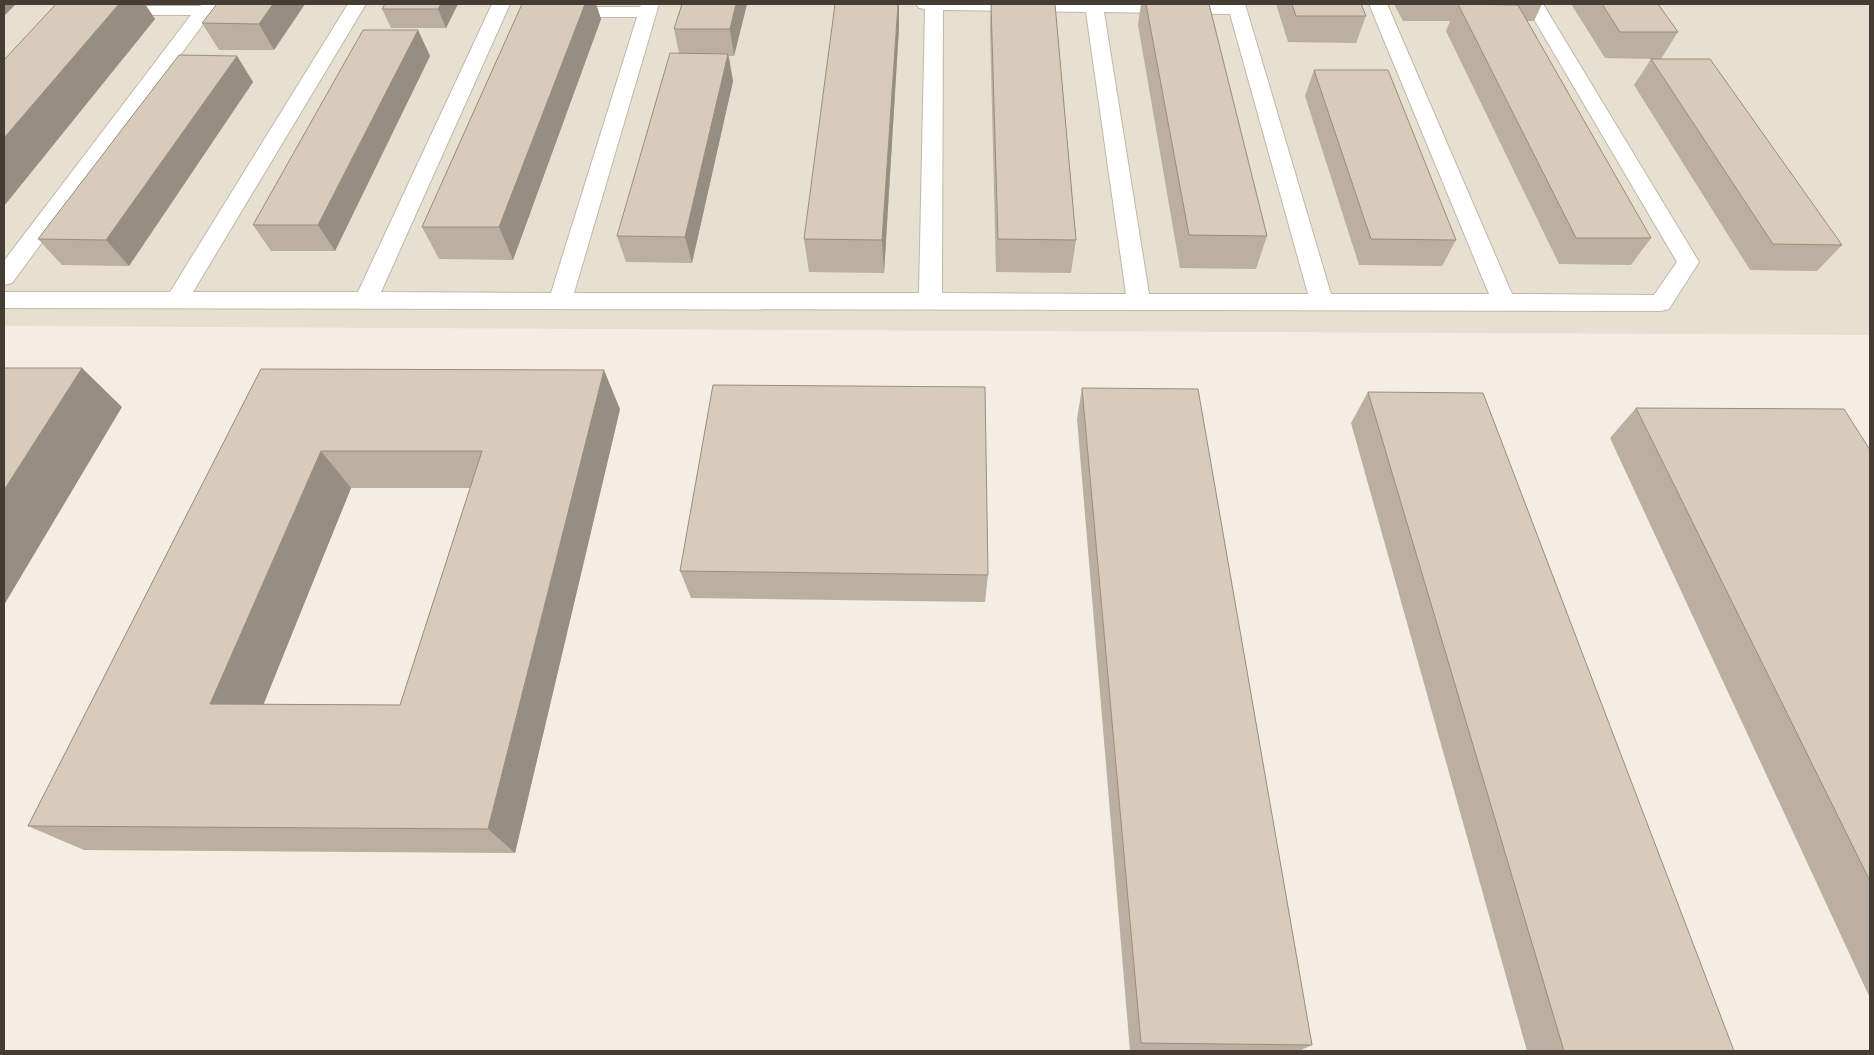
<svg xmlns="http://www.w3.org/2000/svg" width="1874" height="1055" viewBox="0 0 1874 1055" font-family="'Sofia Sans Condensed',sans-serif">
  <rect width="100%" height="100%" fill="#f3ede3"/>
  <path fill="#e7dfd0" d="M4 4H1870V335L4 326Z"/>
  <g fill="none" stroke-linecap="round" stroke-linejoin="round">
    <g stroke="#c2b7a8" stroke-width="2">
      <path id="street" d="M218 4 12 283 4 285V261L191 15H112L106 14 103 10 106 6Z
        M348 4H366L193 292H358L492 4H510L381 292 551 293 637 17H561L555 16 552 12 555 8 561 7H640L641 4H659L574 293H919L925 9 919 8 916 4H1245L1331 294H1489L1369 4H1387L1512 294 1654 295 1677 262 1525 4H1543L1699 262 1669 309 1661 311 4 308V292H170ZM943 10 1086 12 1126 294 942 293ZM1104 12 1230 14 1308 294H1149Z"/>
    </g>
    <use href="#street" fill="#fff" fill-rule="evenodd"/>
  </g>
  <path fill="#baafa0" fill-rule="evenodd" d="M56 4H202L200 6H146L155 19 4 206V60Z
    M305 4 274 50H219L202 23Z
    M385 4H458L446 28H391L382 9Z
    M522 4H596L601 19 513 260 439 259 422 227Z
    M682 4H747L734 56H729L733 81 692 263 626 262 617 236 679 53 674 29Z
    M991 4H1055L1076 240 1071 273 996 272 990 27Z
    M1141 4H1209L1267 236 1256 269 1180 268 1138 25Z
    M1276 4H1361L1366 16 1356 43 1288 42Z
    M1394 4H1542L1534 21H1527L1651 238 1631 265 1559 264 1446 31 1450 21H1403Z
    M1571 4H1658L1678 32 1661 59 1842 245 1817 271 1750 270 1634 85 1651 59 1605 58Z
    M899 27 884 273 809 272 804 239Z
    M418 30 430 56 335 251H271L253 225Z
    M237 56 253 82 129 266 62 265 38 239Z
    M1314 70 1456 240 1442 266 1359 265 1305 96Z
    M261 369 620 409 515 853 84 850 28 826ZM351 488H470L400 705 263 704Z
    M1082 388 1312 1045 1299 1051H1130L1077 419Z
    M1368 392 1734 1051H1527L1351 423Z
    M1636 408 1870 450V998L1610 438Z
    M680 571 988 575 985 602 691 598Z"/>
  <path fill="#978e82" d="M4 4H16L4 16Z
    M119 4H145L155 19 4 206V138Z
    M273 4H305L274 50 259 24Z
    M441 4H458L446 28 438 9Z
    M585 4H596L601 19 513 260 499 227Z
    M736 4H747L734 56 730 29Z
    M898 4H899V27L884 273 882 240Z
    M418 30 430 56 335 251 318 225Z
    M728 54 733 81 692 263 685 237Z
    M237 56 253 82 129 266 106 240Z
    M82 368 122 407 4 605V490Z
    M604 370 620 409 515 853 488 829Z
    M321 451 351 488 252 733 210 704Z"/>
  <path fill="#d8cbba" stroke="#978e82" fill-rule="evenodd" d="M56 4H119L4 138V60Z
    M217 4H273L259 24 202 23Z
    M385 4H441L438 9H382Z
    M522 4H585L499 227H422Z
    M682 4H736L730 29H674Z
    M835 4H898L882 240 804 239Z
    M991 4H1055L1076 240 998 239Z
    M1146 4H1209L1267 236 1189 235Z
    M1292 4H1361L1366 16H1296Z
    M1458 4 1518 5 1651 238H1576Z
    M1602 4H1658L1678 32H1620Z
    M363 30H418L318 225H253Z
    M670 53 728 54 685 237 617 236Z
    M179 55 237 56 106 240 38 239Z
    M1651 59H1710L1842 245 1773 244Z
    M1314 70H1388L1456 240 1371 239Z
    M4 368H82L4 490Z
    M261 369 604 370 488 829 28 826ZM321 451H482L400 705 210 704Z
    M713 385 985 387 988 575 680 571Z
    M1082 388 1198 389 1312 1045 1141 1043Z
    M1368 392 1483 393 1734 1051H1564Z
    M1636 408 1844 409 1870 450V881Z"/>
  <rect width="1874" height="1055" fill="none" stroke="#453d33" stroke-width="10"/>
</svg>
